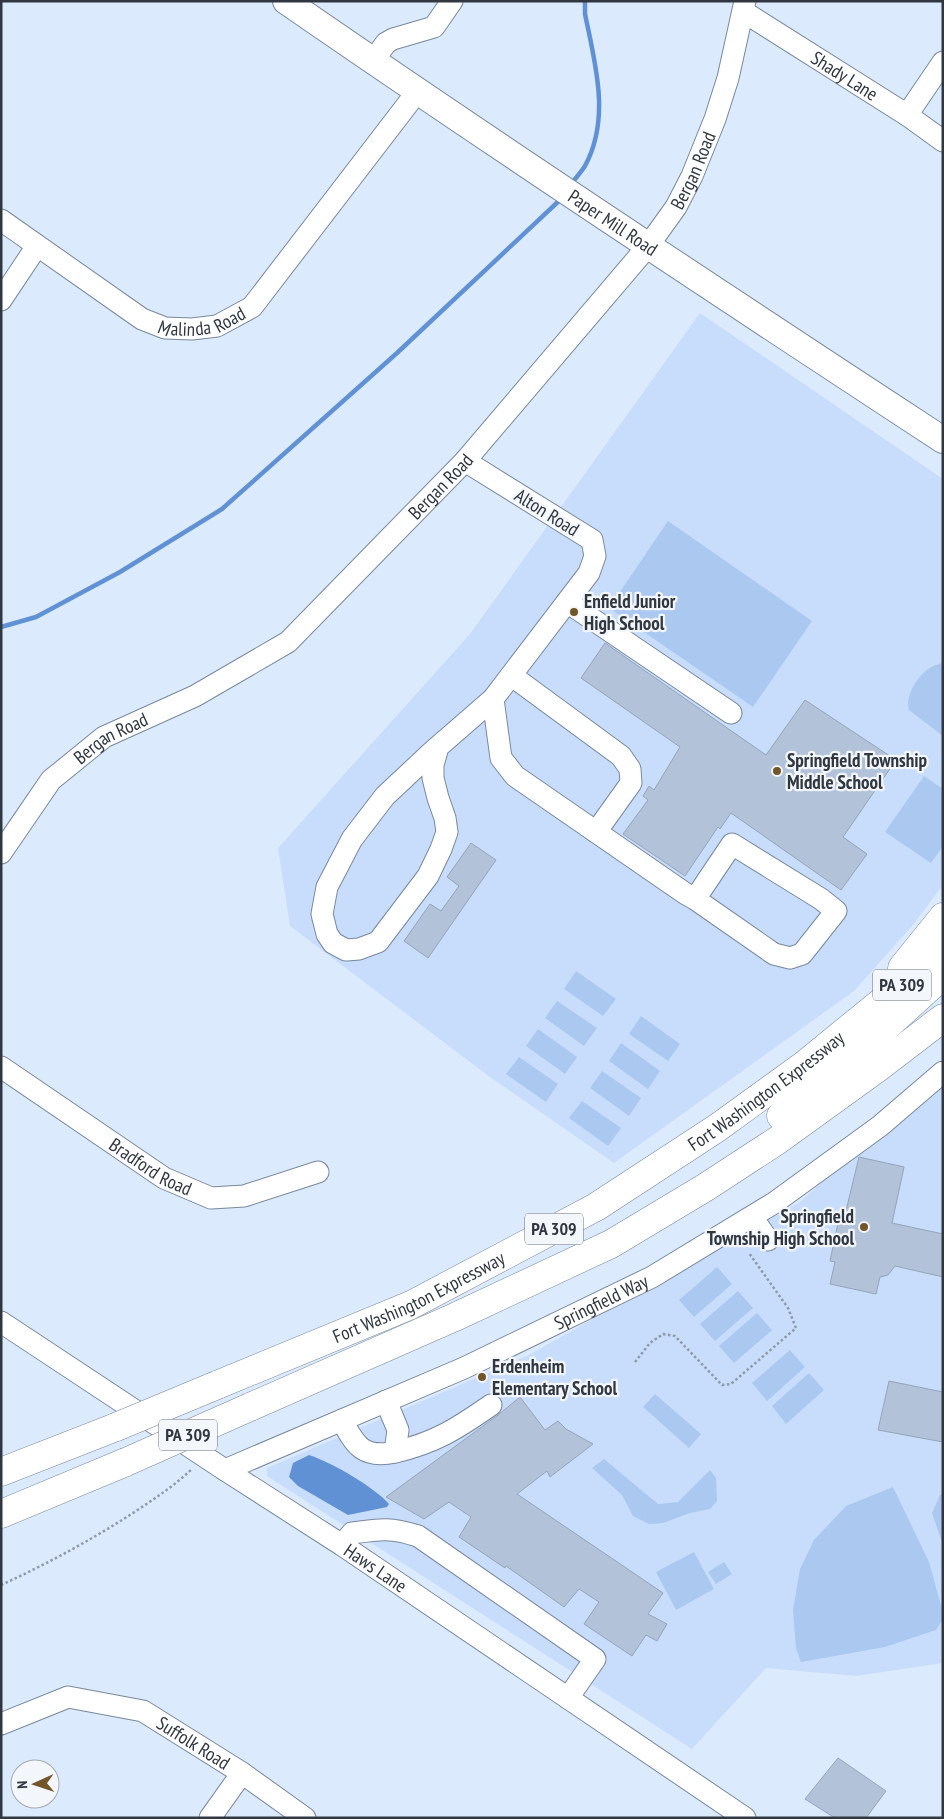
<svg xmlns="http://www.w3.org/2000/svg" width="944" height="1819" viewBox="0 0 944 1819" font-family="'PT Sans Narrow',sans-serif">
  <rect width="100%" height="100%" fill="#dceafd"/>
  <path fill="#c8ddfb" d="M700 313 943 479V885L912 926 854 991 614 1163 490 1077 290 926 278 848 470 634Z
    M943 1072V1663L856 1676 766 1668 692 1749 267 1476V1468L529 1355 800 1202Z"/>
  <path fill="#abc8f1" d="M668 521 812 621 753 707 609 608Z
    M943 663V736L909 710C905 696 917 677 928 669 932 666 938 664 943 663Z
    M924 776 943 789V846L931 863 885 832Z
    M576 971 616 999 603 1016 564 989Z
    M557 1001 597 1028 584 1046 545 1018Z
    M641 1016 680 1044 668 1061 629 1034Z
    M538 1029 577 1057 565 1074 526 1046Z
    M621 1043 660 1071 648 1089 609 1061Z
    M519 1057 558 1084 546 1102 506 1074Z
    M602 1071 641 1098 629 1116 590 1088Z
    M582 1101 621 1128 608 1146 569 1118Z
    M717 1267 732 1284 694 1317 679 1300Z
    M738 1291 753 1308 715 1341 700 1324Z
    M757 1313 772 1330 734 1363 719 1346Z
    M790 1350 805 1367 767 1401 752 1383Z
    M809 1373 824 1390 786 1424 772 1406Z
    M655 1394 701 1434 689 1448 643 1407Z
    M604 1459 658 1504 678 1502 710 1470 716 1478 717 1501 710 1509 690 1513 663 1523 649 1524 633 1516 622 1495 592 1468Z
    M893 1487 929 1562 943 1613V1619L936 1630 885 1647 801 1662 796 1648 793 1610 800 1569 814 1540 846 1506Z
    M943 1494V1545L932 1513 940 1495Z
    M694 1552 714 1589 676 1610 656 1572Z
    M724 1562 732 1574 716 1584 708 1572Z"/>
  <path fill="#6091d5" d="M309 1455C331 1462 374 1487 389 1504L387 1507 348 1515 298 1486 289 1477 293 1463Z"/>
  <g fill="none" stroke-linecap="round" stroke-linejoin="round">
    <path stroke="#6091d5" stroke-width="4.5" d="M571 184C576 178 581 172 585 166 611 118 595 63 585 14V1
      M1 627 36 617 120 572 222 509 397 353 561 199"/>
  </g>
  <path fill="#b2c2d9" stroke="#95a4bb" d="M605 643 766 755 805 700 896 760 843 837 867 854 841 890 731 813 720 829 718 827 685 876 623 834 648 800 643 796 649 786 654 790 680 747 581 678Z
    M471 843 496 860 428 958 404 941 430 904 441 911 459 886 447 877Z
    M859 1157 904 1167 892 1223 943 1234V1277L895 1266 888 1275 880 1277 876 1294 830 1284 835 1262 830 1261 839 1218 844 1219Z
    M889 1381 943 1392V1442L878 1430Z
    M520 1397 545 1430 558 1421 566 1429 593 1444 550 1477 547 1471 517 1494 663 1593 648 1614 667 1624 657 1641 646 1635 632 1656 584 1624 599 1602 579 1589 564 1607 506 1566 505 1568 459 1537 471 1517 449 1502 424 1519 386 1497 498 1415Z
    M838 1758 886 1791 866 1818H835L805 1799Z"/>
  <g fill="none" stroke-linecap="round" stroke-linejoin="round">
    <g stroke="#78889d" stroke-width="23">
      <g id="minor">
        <path id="s1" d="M744 12 907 115 943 141"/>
        <path d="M373 61 386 43 393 39 434 27 452 1"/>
        <path d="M907 115 943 62"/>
        <path id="s2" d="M1 220 142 319 165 328 192 329 217 326 252 307 417 92"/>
        <path d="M1 300 37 246"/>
        <path d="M567 602 731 713"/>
        <path d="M512 676 621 756 630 769 631 783 596 832"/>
        <path d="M493 699 501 758 515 776 686 894 695 899 774 954 790 958 802 954 836 911 821 899 732 844 695 899"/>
        <path d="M438 747 433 765V778L438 798 445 818 447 832 441 849 428 876 378 942 359 949 346 950 333 943 327 934 322 914 327 887 352 839 385 796 432 752 493 699 589 573 595 556 592 540 465 461"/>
        <path id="s3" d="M1 853 51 780 104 737 195 696 288 642 465 461 648 246 676 207 692 176 715 119 728 78 745 1"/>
        <path id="s4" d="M1 1067 164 1178 211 1198 244 1196 318 1172"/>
        <path d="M752 1217 768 1240"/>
        <path id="s5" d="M1 1322 225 1470 342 1545 745 1818"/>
        <path d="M342 1420C355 1446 364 1459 395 1452L398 1430 386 1401"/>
        <path d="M395 1452C435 1443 458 1428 491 1405"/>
        <path id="s6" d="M225 1470 464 1368 652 1277 774 1203 880 1126 943 1072"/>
        <path d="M342 1545 352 1533C380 1529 391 1527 418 1536L595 1659 568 1698"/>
        <path id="s7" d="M1 1724 68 1697 143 1711 242 1773 305 1818"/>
        <path d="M210 1818 242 1773"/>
      </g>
    </g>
    <g stroke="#78889d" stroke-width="28">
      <g id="major">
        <path id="s8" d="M286 1C503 151 723 296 943 440"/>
      </g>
    </g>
    <g stroke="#78889d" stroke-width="29">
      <g id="highway">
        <path d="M902 968 943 917"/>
        <path d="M781 1116 841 1068 943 975"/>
        <path id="s9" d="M217 1385 411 1305 596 1207 717 1128 804 1065 917 973 943 949"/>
        <path d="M250 1407 455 1317 611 1244 706 1187 778 1140 879 1067 943 1018"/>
        <path d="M1 1472 116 1427"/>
        <path d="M1 1514 126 1462"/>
      </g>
    </g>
    <path stroke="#8e99a8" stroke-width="2.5" stroke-dasharray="2.5 2.5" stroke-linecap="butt" d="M635 1362 650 1343 663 1334 675 1336 722 1385 731 1384 796 1328 788 1308 749 1253
      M1 1585C47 1564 91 1540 133 1513 154 1499 174 1486 192 1469"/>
    <use href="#minor" stroke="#fff" stroke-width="21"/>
    <use href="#major" stroke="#fff" stroke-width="26"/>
    <use href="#highway" stroke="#fff" stroke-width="28"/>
    <g stroke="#78889d" stroke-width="29" stroke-linecap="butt">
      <path id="highway-bridge" d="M116 1427 217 1385
        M126 1462 250 1407"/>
    </g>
    <use href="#highway-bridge" stroke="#fff" stroke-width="28"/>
  </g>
  <g fill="#725629" stroke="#f3f6fb" stroke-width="2">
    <circle cx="574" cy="612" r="5"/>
    <circle cx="777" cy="771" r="5"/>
    <circle cx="864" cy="1227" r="5"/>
    <circle cx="482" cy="1377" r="5"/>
  </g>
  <g text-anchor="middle" stroke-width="4.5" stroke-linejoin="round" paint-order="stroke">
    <g fill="#f3f6fb" stroke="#6a7078" stroke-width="1">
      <rect x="873" y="969.5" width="58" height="31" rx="4"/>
      <rect x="525" y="1213.5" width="58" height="31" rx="4"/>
      <rect x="159" y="1419.5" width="58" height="31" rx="4"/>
    </g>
    <g font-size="18" font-weight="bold" fill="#303740">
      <text x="902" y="991">PA 309</text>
      <text x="554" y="1235">PA 309</text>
      <text x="188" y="1441">PA 309</text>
    </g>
    <g font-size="19" fill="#303740" stroke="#f3f6fb">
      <text dy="7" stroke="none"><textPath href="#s1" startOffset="119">Shady Lane</textPath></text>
      <text dy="7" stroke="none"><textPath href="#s3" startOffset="988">Bergan Road</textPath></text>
      <text dy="7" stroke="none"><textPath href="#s8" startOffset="395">Paper Mill Road</textPath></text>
      <text dy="7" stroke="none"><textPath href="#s2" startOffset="235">Malinda Road</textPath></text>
      <text dy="7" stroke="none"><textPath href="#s3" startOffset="582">Bergan Road</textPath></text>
      <text transform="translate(547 512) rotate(32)" y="7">Alton Road</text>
      <text dy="7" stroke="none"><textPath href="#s3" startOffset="162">Bergan Road</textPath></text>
      <text dy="7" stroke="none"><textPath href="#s9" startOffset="625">Fort Washington Expressway</textPath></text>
      <text dy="7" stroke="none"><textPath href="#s4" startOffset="180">Bradford Road</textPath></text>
      <text dy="7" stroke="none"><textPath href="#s9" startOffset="220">Fort Washington Expressway</textPath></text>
      <text dy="7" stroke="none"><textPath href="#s6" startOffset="412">Springfield Way</textPath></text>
      <text dy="7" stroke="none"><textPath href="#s5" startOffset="448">Haws Lane</textPath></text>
      <text dy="7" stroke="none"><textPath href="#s7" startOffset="208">Suffolk Road</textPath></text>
    </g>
    <g font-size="19" font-weight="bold" fill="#303740" stroke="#f3f6fb" text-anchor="start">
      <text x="584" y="608">Enfield Junior<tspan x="584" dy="22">High School</tspan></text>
      <text x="787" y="767">Springfield Township<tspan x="787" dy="22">Middle School</tspan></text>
      <text x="854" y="1223" text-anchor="end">Springfield<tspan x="854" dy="22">Township High School</tspan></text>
      <text x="492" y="1373">Erdenheim<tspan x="492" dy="22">Elementary School</tspan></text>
    </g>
  </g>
  <rect width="944" height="1819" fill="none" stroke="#303740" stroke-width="5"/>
  <g transform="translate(35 1784) rotate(267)"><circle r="24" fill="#f3f6fb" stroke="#a5aab0"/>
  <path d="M0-4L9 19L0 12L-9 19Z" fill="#725629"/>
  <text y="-8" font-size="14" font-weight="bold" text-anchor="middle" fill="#303740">N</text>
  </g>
</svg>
